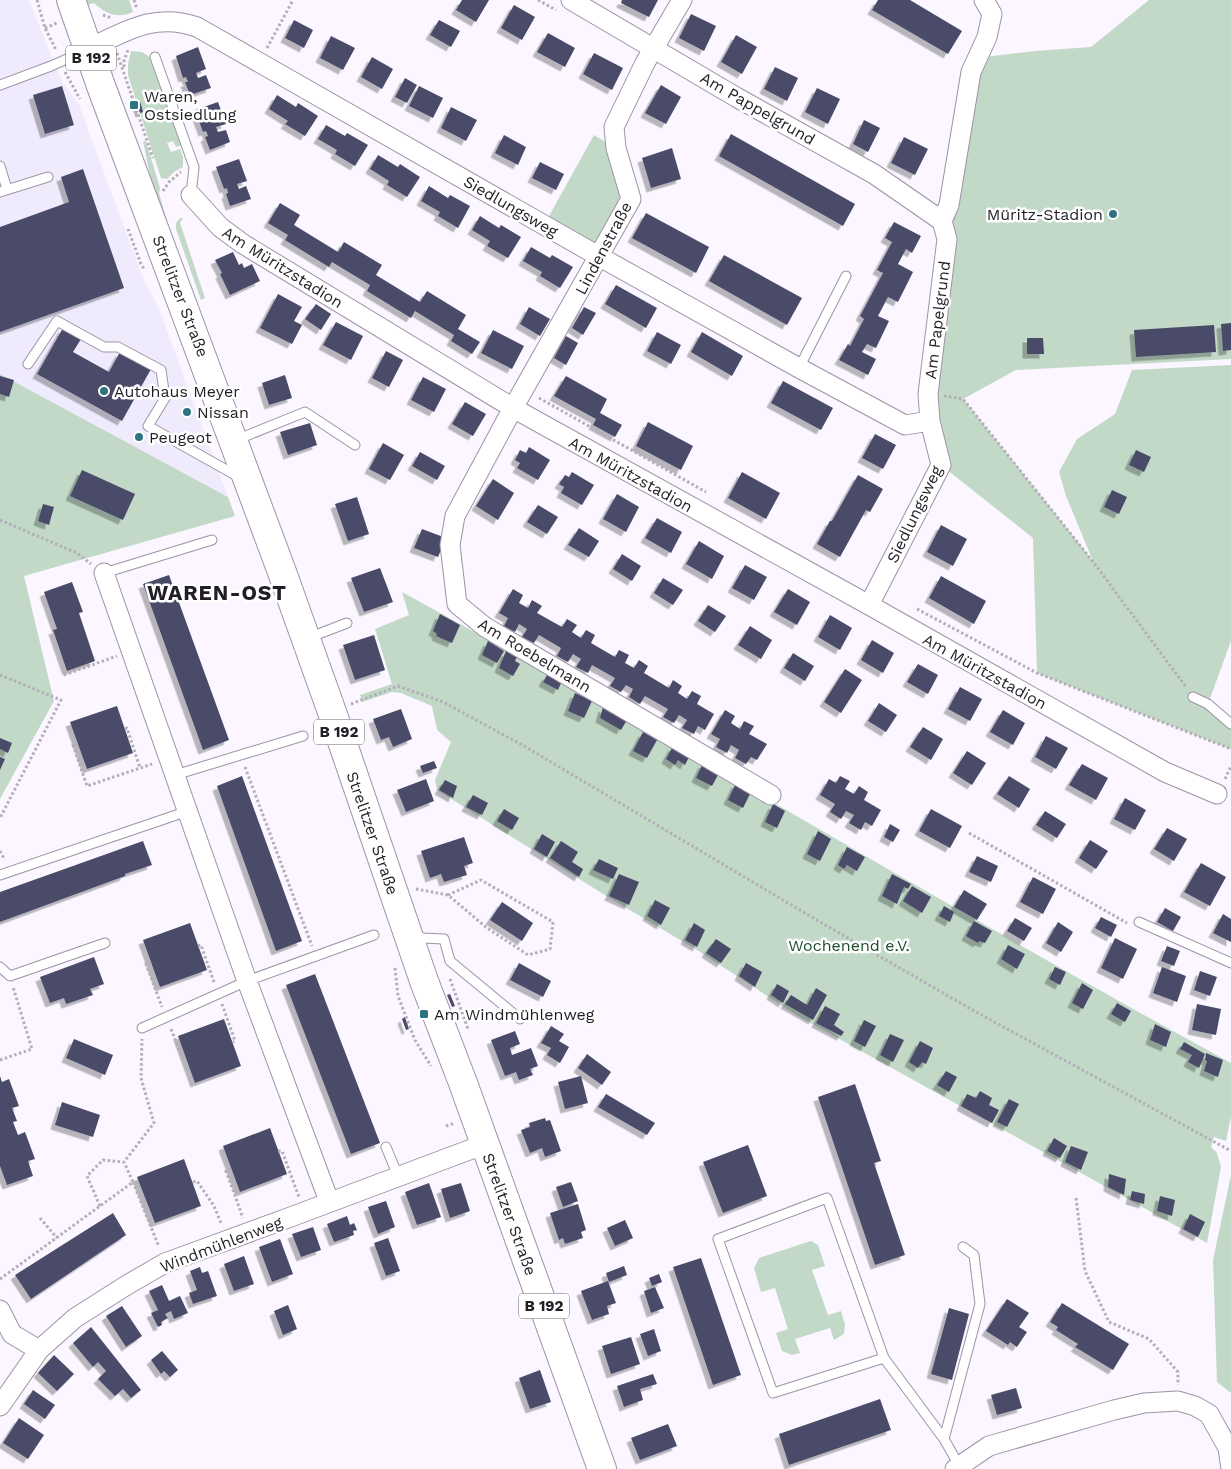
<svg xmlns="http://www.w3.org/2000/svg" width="1231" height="1469" viewBox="0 0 1231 1469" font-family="'Work Sans',sans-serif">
  <defs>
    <filter id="shadow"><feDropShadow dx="-4.5" dy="4.5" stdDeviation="0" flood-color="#0004"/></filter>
  </defs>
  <rect width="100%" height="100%" fill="#fbf6ff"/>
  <path fill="#efebfd" d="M0 0H29L63 84H65L79 105 143 278 158 306 228 497 0 374Z"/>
  <path fill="#c2d9c8" d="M85 0H129L133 12C117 19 106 14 94 3L87 5Z
    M1149 0H1231V359L1016 370 963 399 1093 561 1066 496 1059 472 1077 439 1115 414 1132 370 1231 365V641L1208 704 1231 724V749L1037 673 1033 538 941 465 930 421 947 239 955 208 984 57 1035 51 1091 47Z
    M131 51 142 52 150 57 182 145 176 147 173 141 167 143 171 152 180 149 183 157V167L174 172 167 179 161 178 128 75V64Z
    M594 135 616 148 631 199 600 257 544 225Z
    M143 141H146L160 188 159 193 171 235 153 190Z
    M180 218H183L180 223 205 298 201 300 176 229V223Z
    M0 374 228 497 235 516 24 576 54 701 0 799Z
    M402 592C681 744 952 911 1231 1063V1116L1226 1141 1214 1137 1211 1147 1217 1153 1221 1167 1207 1243 798 1016 697 950 608 897 437 790 435 780 451 742 437 730 432 706 401 693 392 692 362 702 360 695 392 684 375 629 409 615Z
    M1231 1175V1393L1217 1382 1213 1260Z
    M811 1241 818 1245 825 1266 812 1270 828 1315 841 1311 845 1325 844 1334 834 1340 830 1328 795 1339 800 1353 792 1355 782 1351 776 1333 788 1329 775 1288 761 1292 754 1268 759 1258Z"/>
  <path fill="#494b68" filter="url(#shadow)" d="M462 0H489L476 22 456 10Z
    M622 0H658L649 17 621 3Z
    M878 0H910L962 31 948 54 872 10Z
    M514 5 535 17 522 40 501 28Z
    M691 14 716 26 704 51 679 38Z
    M294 20 313 30 304 48 285 38Z
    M439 20 460 31 451 47 430 35Z
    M548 33 575 48 565 67 537 52Z
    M736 35 757 47 742 74 721 62Z
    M331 36 355 48 343 70 320 58Z
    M198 47 206 69 196 73 198 78 206 75 211 88 190 95 185 82H188L186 77 183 78 176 56Z
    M594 53 623 68 612 90 583 74Z
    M372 57 393 69 382 89 361 77Z
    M775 67 798 78 787 101 764 89Z
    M405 78 417 85 407 103 395 97Z
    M661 85 681 97 666 124 645 113Z
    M62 86 74 125 45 134 33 95Z
    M419 86 443 98 433 118 409 106Z
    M817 88 840 99 828 124 805 112Z
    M277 95 296 107 298 103 318 116 305 136 285 124 288 121 269 109Z
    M140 101 143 112 140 113 136 102Z
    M218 102 226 124 216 127 218 132 226 130 230 142 210 150 205 137 208 136 206 131 203 132 195 110Z
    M451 107 477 120 466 141 441 128Z
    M864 120 880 128 868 152 853 144Z
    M326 125 345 136 347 133 368 145 355 166 335 154 337 150 318 139Z
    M731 134 855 204 843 226 719 156Z
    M504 135 526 147 518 165 495 153Z
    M904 137 928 149 915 175 891 163Z
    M672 148 681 179 651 188 642 158Z
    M378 155 398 167 400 164 420 177 407 197 387 185 389 181 370 169Z
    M239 159 247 181 237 184 239 189 246 186 251 199 230 206 226 194 228 193 227 188 224 189 216 167Z
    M540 162 564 174 556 190 532 178Z
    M83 169 124 288 0 332V227L69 202 61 177Z
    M429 186 448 198 450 195 470 206 458 228 438 216 440 212 421 201Z
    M280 203 300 215 294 225 338 252 344 242 382 265 376 275 420 302 427 291 466 315 458 329 480 342 472 354 451 341 454 335 415 311 411 318 367 291 370 285 332 262 329 267 285 240 288 235 268 223Z
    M646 213 709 247 696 273 632 238Z
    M480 216 499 228 501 225 521 237 508 258 487 246 490 241 472 230Z
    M894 222 921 236 912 253 906 249 898 264 913 272 898 302 888 297 878 316 889 321 876 348 867 344 862 352 876 359 868 375 839 360 848 344 850 346 864 319 860 316 883 273 877 270 892 242 885 238Z
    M531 247 550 258 552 255 573 267 560 288 540 276 542 272 523 261Z
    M233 252 239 265 242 263 244 268 252 264 260 281 230 295 220 274 222 273 215 260Z
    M724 255 802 298 787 325 709 281Z
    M616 285 657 308 646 328 605 304Z
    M278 294 302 307 294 321 302 325 292 344 260 328Z
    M316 304 331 314 321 330 305 319Z
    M529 307 550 319 540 336 520 324Z
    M584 307 596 313 583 335 572 328Z
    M336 322 363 336 351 360 323 345Z
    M1231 323V350L1223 351 1221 324Z
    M1214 325 1216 352 1136 357 1134 330Z
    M63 328 81 339 73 352 109 372 120 352 151 369 122 421 37 374Z
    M493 330 524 346 512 369 481 353Z
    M657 332 681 345 671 364 647 351Z
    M702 332 743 356 732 376 691 352Z
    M566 336 578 343 566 365 554 358Z
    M1027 338H1043L1044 354H1027Z
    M386 351 403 360 389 387 372 378Z
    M285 375 292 398 269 405 262 383Z
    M0 376 14 380 9 397 0 394Z
    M566 376 607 399 600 413 622 425 615 437 593 425 596 419 554 396Z
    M423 377 446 389 434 412 411 400Z
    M783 381 833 408 821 430 771 403Z
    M465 402 486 414 473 436 452 424Z
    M648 422 693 446 681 470 636 446Z
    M310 423 317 445 288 455 280 432Z
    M875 434 896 445 883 469 862 458Z
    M383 443 404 455 390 480 369 469Z
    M529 447 550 460 538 480 517 468 520 463 515 460 520 450 526 453Z
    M1136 450 1151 457 1144 472 1129 465Z
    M420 452 445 466 437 480 412 466Z
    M82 470 135 494 123 520 70 496Z
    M572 472 594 485 582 505 561 493 564 487 559 484 565 475 569 477Z
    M742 472 780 493 766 519 728 498Z
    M858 475 883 489 870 512 866 510 840 557 817 544 830 521H832Z
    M493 479 514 493 498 520 476 506Z
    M1112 490 1127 497 1119 514 1104 507Z
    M617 494 639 507 626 532 603 519Z
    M357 497 369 534 348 541 335 504Z
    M43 504 54 507 49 525 38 521Z
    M538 505 558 517 547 534 527 522Z
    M657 518 682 532 671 553 645 538Z
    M941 525 967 539 953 566 927 552Z
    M579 528 599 541 589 557 568 545Z
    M422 529 446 538 438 557 414 548Z
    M699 541 724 556 712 579 686 564Z
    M622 554 641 566 632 581 613 569Z
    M745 565 767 577 754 600 732 588Z
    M380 568 393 602 364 612 351 578Z
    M169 575 229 740 203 750 143 584Z
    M941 576 986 601 974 624 929 598Z
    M663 578 683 590 673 605 654 593Z
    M72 582 83 612 79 613 95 661 67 671 53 630 57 629 44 592Z
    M513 589 523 595 519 603 528 608 532 600 542 606 537 613 562 627 567 619 577 625 572 632 581 638 586 630 595 635 591 643 615 657 619 650 629 655 625 663 634 668 639 660 648 666 644 673 669 688 673 680 682 686 678 693 687 699 692 691 701 696 697 704 714 714 705 730 698 726 694 734 682 728 687 720 679 715 674 723 663 717 668 709 645 696 640 704 629 697 633 689 626 685 621 692 610 686 615 678 592 665 588 673 576 667 581 659 573 654 568 662 557 656 561 648 539 635 534 643 522 637 527 629 519 624 515 632 504 626 508 618 499 613Z
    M788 589 810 602 797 625 774 612Z
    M708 605 726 616 715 632 698 621Z
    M440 614 460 625 452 643 436 636 437 634 433 631Z
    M830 615 852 628 840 650 818 637Z
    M750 626 772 640 761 659 738 645Z
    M374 635 385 670 355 680 343 645Z
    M872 640 894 653 883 673 861 660Z
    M488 641 504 651 497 663 482 655Z
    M506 651 517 657 515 661 520 664 513 676 499 668Z
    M793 653 814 666 805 681 784 668Z
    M918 664 938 675 928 694 907 682Z
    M845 669 862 680 841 713 824 702Z
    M547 675 561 683 558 690 543 682Z
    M960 687 982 699 970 721 948 709Z
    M575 693 592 701 584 718 568 711Z
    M879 703 897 715 886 732 868 721Z
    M117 706 133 753 87 769 70 722Z
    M603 707 627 720 621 730 600 718Z
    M401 709 412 739 393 747 389 737 381 740 373 719Z
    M725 710 735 716 731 723 740 729 744 721 754 726 749 734 767 744 757 760 751 757 746 764 735 758 739 750 731 745 727 753 716 747 720 739 711 734Z
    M1003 710 1025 723 1013 745 990 732Z
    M923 727 943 739 931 760 910 747Z
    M643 732 657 740 647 758 633 751Z
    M1046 736 1068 748 1056 769 1035 757Z
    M0 738 12 743 8 753 0 749Z
    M673 746 689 757 685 765 678 760 675 765 666 759Z
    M967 751 986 763 972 785 953 773Z
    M0 757 5 759 0 770Z
    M434 761 437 768 423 773 420 766Z
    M703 763 719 773 712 786 696 778Z
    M1082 764 1108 778 1096 800 1069 785Z
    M242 776 302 941 276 951 217 786Z
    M840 776 850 781 845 789 854 794 859 786 868 792 864 800 881 810 872 826 865 822 861 830 849 823 854 815 846 811 841 819 830 812 835 804 820 795 829 779 836 783Z
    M1009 776 1030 789 1019 808 997 794Z
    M426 779 434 801 406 812 397 790Z
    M445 780 457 786 453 798 439 790Z
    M736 783 751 792 743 808 728 800Z
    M473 795 488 803 482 815 466 807Z
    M1125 798 1146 810 1135 830 1114 819Z
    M773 804 785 811 777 828 765 822Z
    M504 809 519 818 512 830 497 821Z
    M931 809 962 826 950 848 919 831Z
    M1045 811 1066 824 1057 838 1036 825Z
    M890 824 900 830 893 842 884 837Z
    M1167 828 1187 839 1174 861 1154 849Z
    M818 831 831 839 820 861 807 854Z
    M542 834 555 842 547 857 534 849Z
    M464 837 473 863 464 866 467 875 444 882 441 874 430 878 421 851Z
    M1090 840 1108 851 1096 869 1079 858Z
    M143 841 152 865 125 874V876L0 922V892Z
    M561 841 578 852 572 862 583 869 579 877 550 858Z
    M847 847 865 857 857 871 847 865 844 869 838 865Z
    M977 856 998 866 991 882 969 872Z
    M599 859 618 868 613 879 593 870Z
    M1201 863 1226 877 1210 906 1184 892Z
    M619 874 639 882 629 905 609 896Z
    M892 874 911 884 908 889 904 887 897 904 882 896Z
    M1033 877 1056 889 1043 914 1020 902Z
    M912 886 931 897 922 913 903 901Z
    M964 890 987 904 977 920 954 907Z
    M655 900 670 908 661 925 647 916Z
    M502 902 533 923 522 941 490 920Z
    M944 906 954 912 950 922 939 916Z
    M1165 908 1181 917 1173 931 1157 922Z
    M1223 914 1231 919V942L1213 933Z
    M1101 917 1117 925 1111 937 1095 928Z
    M1015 918 1032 928 1024 941 1007 931Z
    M974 921 992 931 985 943 979 941 978 943 966 936Z
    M1058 922 1073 932 1061 952 1046 943Z
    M190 923 207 970 160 987 143 940Z
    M694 923 705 930 697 947 685 940Z
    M1115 938 1137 949 1123 979 1101 968Z
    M716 939 731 949 721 963 706 953Z
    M1008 945 1025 954 1017 969 1001 959Z
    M1167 946 1180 951 1174 966 1161 961Z
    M94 957 104 984 90 989 93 995 66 1004 64 998 50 1003 40 977Z
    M519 963 551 981 543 997 510 980Z
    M746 963 762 972 755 987 739 976Z
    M1055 967 1066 972 1060 985 1049 979Z
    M1162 967 1186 976 1177 1002 1153 993Z
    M1200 971 1217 977 1210 996 1194 990Z
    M315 974 380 1143 351 1154 286 985Z
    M1082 983 1093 990 1083 1009 1072 1003Z
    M777 984 789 991 783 1003 771 995Z
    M816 988 827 995 813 1020 785 1004 791 995 807 1005Z
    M450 994 455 1006 452 1007 447 995Z
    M1117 1003 1131 1011 1125 1022 1111 1014Z
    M1197 1004 1221 1009 1216 1035 1192 1030Z
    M825 1006 840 1014 834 1025 844 1032 841 1036 816 1023Z
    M405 1017 409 1029 406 1030 402 1019Z
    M224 1019 241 1066 195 1083 178 1036Z
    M864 1020 876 1026 865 1047 854 1041Z
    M1155 1024 1171 1032 1166 1047 1150 1040Z
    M551 1026 564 1034 559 1041 569 1047 560 1063 547 1055 551 1048 541 1043Z
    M515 1031 520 1044 510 1048 512 1055 531 1048 538 1066 530 1069 533 1075 519 1080 516 1072 505 1076 491 1040Z
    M890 1034 904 1040 893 1062 880 1055Z
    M74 1039 113 1055 105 1075 66 1058Z
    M920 1041 933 1048 926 1064 922 1062 918 1068 909 1062Z
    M1184 1042 1205 1054 1199 1068 1188 1062 1192 1055 1180 1049Z
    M1206 1053 1223 1060 1218 1077 1204 1071 1207 1061 1205 1060Z
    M587 1054 611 1072 602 1085 578 1068Z
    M946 1071 957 1077 949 1092 937 1085Z
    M0 1076 2 1082 9 1079 19 1106 12 1108 17 1121 13 1122 18 1135 25 1132 35 1159 28 1161 33 1176 7 1185 0 1166Z
    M581 1076 588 1103 565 1109 558 1082Z
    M855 1084 881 1161 874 1163 905 1255 875 1265 818 1097Z
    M980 1091 992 1098 989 1105 999 1110 992 1123 961 1106 967 1094 976 1098Z
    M606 1094 655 1123 647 1135 598 1107Z
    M1009 1099 1019 1104 1007 1127 997 1122Z
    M62 1102 100 1115 93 1137 55 1125Z
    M545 1118 546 1121 550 1120 561 1151 545 1157 542 1148 530 1153 521 1130 530 1127 529 1123Z
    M270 1128 287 1174 240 1192 223 1146Z
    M1054 1138 1067 1146 1060 1158 1047 1151Z
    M748 1145 767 1196 723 1213 703 1162Z
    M1071 1146 1088 1152 1081 1170 1065 1162Z
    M184 1159 201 1206 155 1223 137 1177Z
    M1109 1174 1126 1179 1124 1195 1108 1187Z
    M571 1182 578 1201 563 1207 556 1187Z
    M429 1183 441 1217 417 1225 405 1192Z
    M461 1183 470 1211 450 1218 441 1189Z
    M1132 1191 1145 1194 1144 1204 1130 1200Z
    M1160 1196 1175 1200 1172 1216 1157 1211Z
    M386 1201 395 1227 378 1234 368 1207Z
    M578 1204 586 1230 581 1232 583 1238 565 1244 563 1238 559 1240 550 1213Z
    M113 1213 126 1235 31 1299 15 1275Z
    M1190 1214 1205 1222 1198 1237 1183 1229Z
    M347 1216 350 1225 354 1223 357 1230 353 1231 354 1235 334 1242 327 1224Z
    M625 1220 633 1238 615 1246 607 1228Z
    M313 1227 321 1250 301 1257 292 1234Z
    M388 1238 400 1271 386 1276 374 1243Z
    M280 1239 293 1274 272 1282 259 1247Z
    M244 1256 254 1284 234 1291 224 1264Z
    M701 1258 741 1375 713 1385 673 1267Z
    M624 1266 627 1275 609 1282 606 1273Z
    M200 1267 202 1273 208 1271 217 1296 193 1304 189 1293 197 1290 190 1271Z
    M659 1274 662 1282 652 1286 649 1278Z
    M608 1281 616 1303 607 1306 609 1314 592 1320 581 1291Z
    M162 1285 169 1301 180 1296 188 1313 174 1319 171 1311 165 1314 168 1318 161 1322 162 1325 158 1327 151 1313 158 1310 149 1291Z
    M655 1287 664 1308 651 1313 644 1291Z
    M1007 1299 1029 1313 1019 1327 1027 1332 1017 1347 1010 1342 1008 1345 986 1331Z
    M1062 1303 1129 1344 1113 1370 1075 1347 1078 1344 1056 1330 1058 1327 1050 1322Z
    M288 1305 297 1329 283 1335 274 1311Z
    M122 1306 142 1336 126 1347 106 1316Z
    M949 1308 969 1314 952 1380 931 1374Z
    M91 1327 141 1390 131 1398 123 1389 115 1396 98 1379 106 1371 98 1362 93 1367 73 1343Z
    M654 1329 661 1351 648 1356 640 1334Z
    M631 1337 640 1364 611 1374 602 1346Z
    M162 1351 178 1370 170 1377 164 1371 161 1374 151 1360Z
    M54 1355 74 1374 57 1391 38 1373Z
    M540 1370 551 1402 530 1409 519 1378Z
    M653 1374 657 1384 640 1389 643 1400 624 1407 617 1386Z
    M1016 1388 1022 1408 997 1415 991 1395Z
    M33 1390 55 1405 45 1419 24 1404Z
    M880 1399 891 1430 789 1465 779 1434Z
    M19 1418 44 1435 28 1459 3 1443Z
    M668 1424 677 1446 640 1460 631 1438Z"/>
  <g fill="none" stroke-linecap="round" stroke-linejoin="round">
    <g stroke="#9e92a6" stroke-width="11">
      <path id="service" d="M155 57 194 167 191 195
        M0 85 51 66 85 51
        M0 166 7 189
        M0 192 48 177
        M28 364 57 321 104 347H118L161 370 165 398 148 426 239 477
        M799 368 846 276
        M236 440 305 412 355 445
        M104 573 212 540
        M308 638 347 623
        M1193 697 1208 704 1231 724
        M175 775 303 736
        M0 875 188 811
        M1139 922 1231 963
        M415 933 422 938 444 939 450 961 520 1019
        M0 967 10 976 105 943
        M142 1028 247 981 374 935
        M386 1147 398 1176
        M884 1358 773 1393 718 1239 827 1198 884 1358 944 1439 960 1467
        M944 1439 980 1304 974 1255 963 1247"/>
    </g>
    <g stroke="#9e92a6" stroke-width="21">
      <path id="minor" d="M571 0 736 97 874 174 942 221
        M682 0 645 63 614 127 616 148 631 199 513 408 455 516 450 545 457 604 485 627 771 795
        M88 49C126 31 155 12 197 27L600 257 799 368 905 425 930 421
        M191 195 220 227 243 244 513 408 869 605 1165 772 1217 794
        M942 221 949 205 971 72 987 37 992 14 984 0
        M104 573 247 981 329 1201
        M869 605 941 465 930 421 928 394 947 239 942 221
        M0 1310 12 1334 39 1350
        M0 1406 39 1350 75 1318 127 1285 165 1263 288 1218 485 1144
        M955 1469 989 1446 1114 1410 1144 1403 1178 1401 1195 1406 1209 1414 1228 1448 1231 1469"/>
    </g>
    <g stroke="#9e92a6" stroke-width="30">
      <path id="primary" d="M71 0 101 86 282 572 332 712 424 981 463 1083 602 1469"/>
    </g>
    <path stroke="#b3aeb7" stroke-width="3" stroke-dasharray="2.5 2.5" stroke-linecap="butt" d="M37 0 45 28 56 50
      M134 0 137 9
      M538 0 556 10
      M103 15 112 18
      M45 28 57 23
      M267 48 293 0
      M117 53 153 158
      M124 67V61L128 50
      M65 72 80 99
      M163 191 169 182 181 172
      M128 229 141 264 144 269
      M944 396 963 399 1094 563 1186 687
      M539 398 706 492
      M0 520 77 553 91 564
      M917 609 1037 673 1231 749
      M0 675 61 700 0 818
      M64 675 117 656
      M351 704 398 686 443 702 524 746 815 919 976 1012 1231 1151
      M125 729 127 728 140 768
      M78 744 73 745 87 786 152 764
      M245 767 312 946
      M1225 779 1231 766
      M969 833 1127 923
      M0 851 5 860
      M416 889 448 895 487 928 528 955 550 949 553 922 481 880 448 895
      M198 946 201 945 214 982
      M151 962 146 964 162 1007
      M395 968 398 996 415 1040 431 1066
      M450 979 468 1029
      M222 1004 235 1041 233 1042
      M171 1029 183 1059 185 1058
      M0 1060 32 1049 13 987
      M446 1126 455 1123
      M278 1151H282L299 1197
      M231 1169 226 1171 243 1218
      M133 1182 159 1247
      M193 1182 197 1181 214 1206 221 1223
      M1076 1198 1085 1271 1109 1322 1149 1339 1178 1372V1385
      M100 1206 87 1176 103 1160 124 1162
      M40 1218 57 1238
      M0 1279 133 1182 124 1162 154 1123 141 1078 142 1039"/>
    <use href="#service" stroke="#fff" stroke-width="9"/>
    <use href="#minor" stroke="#fff" stroke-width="19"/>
    <use href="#primary" stroke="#fff" stroke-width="28"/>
  </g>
  <g fill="#2c747e" stroke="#fff" stroke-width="2">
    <rect x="129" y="100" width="10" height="10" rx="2.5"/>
    <circle cx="1113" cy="214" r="5"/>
    <circle cx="104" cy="391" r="5"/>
    <circle cx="187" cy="412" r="5"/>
    <circle cx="139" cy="437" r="5"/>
    <rect x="419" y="1009" width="10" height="10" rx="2.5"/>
  </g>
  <g text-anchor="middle" stroke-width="5" stroke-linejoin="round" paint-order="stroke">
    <g fill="#fff" stroke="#656267" stroke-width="1">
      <rect x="66" y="45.5" width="50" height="25" rx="4"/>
      <rect x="314" y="719.5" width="50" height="25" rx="4"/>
      <rect x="519" y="1293.5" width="50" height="25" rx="4"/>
    </g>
    <g font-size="15" font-weight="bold" fill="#231e26">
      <text x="91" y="63">B 192</text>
      <text x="339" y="737">B 192</text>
      <text x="544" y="1311">B 192</text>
    </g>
    <g font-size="16" fill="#231e26" stroke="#fff" text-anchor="start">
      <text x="144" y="102">Waren,<tspan x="144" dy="18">Ostsiedlung</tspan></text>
      <text x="1103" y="220" text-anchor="end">Müritz-Stadion</text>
      <text x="114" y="397">Autohaus Meyer</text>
      <text x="197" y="418">Nissan</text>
      <text x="149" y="443">Peugeot</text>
      <text x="434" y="1020">Am Windmühlenweg</text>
    </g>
    <g font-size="16" fill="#231e26" stroke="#fff">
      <text transform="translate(758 108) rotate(30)" y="6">Am Pappelgrund</text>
      <text transform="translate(511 206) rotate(30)" y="6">Siedlungsweg</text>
      <text transform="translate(603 248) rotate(-62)" y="6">Lindenstraße</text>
      <text transform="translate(283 267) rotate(32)" y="6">Am Müritzstadion</text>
      <text transform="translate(181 296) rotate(69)" y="6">Strelitzer Straße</text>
      <text transform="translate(937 320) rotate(-83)" y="6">Am Papelgrund</text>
      <text transform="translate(631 474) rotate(29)" y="6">Am Müritzstadion</text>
      <text transform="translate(914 514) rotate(-64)" y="6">Siedlungsweg</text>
      <text transform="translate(535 655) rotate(31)" y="6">Am Roebelmann</text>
      <text transform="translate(985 671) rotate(29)" y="6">Am Müritzstadion</text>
      <text transform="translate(373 833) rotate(71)" y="6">Strelitzer Straße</text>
      <text transform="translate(510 1214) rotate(70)" y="6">Strelitzer Straße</text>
      <text transform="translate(221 1244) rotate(-21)" y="6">Windmühlenweg</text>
    </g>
    <g font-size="16" fill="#1c4e2e" stroke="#fff">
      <text x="849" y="951">Wochenend e.V.</text>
    </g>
    <g font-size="21" font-weight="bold" letter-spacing="1" fill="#231e26" stroke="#fff">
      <text x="217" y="600">WAREN-OST</text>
    </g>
  </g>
</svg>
